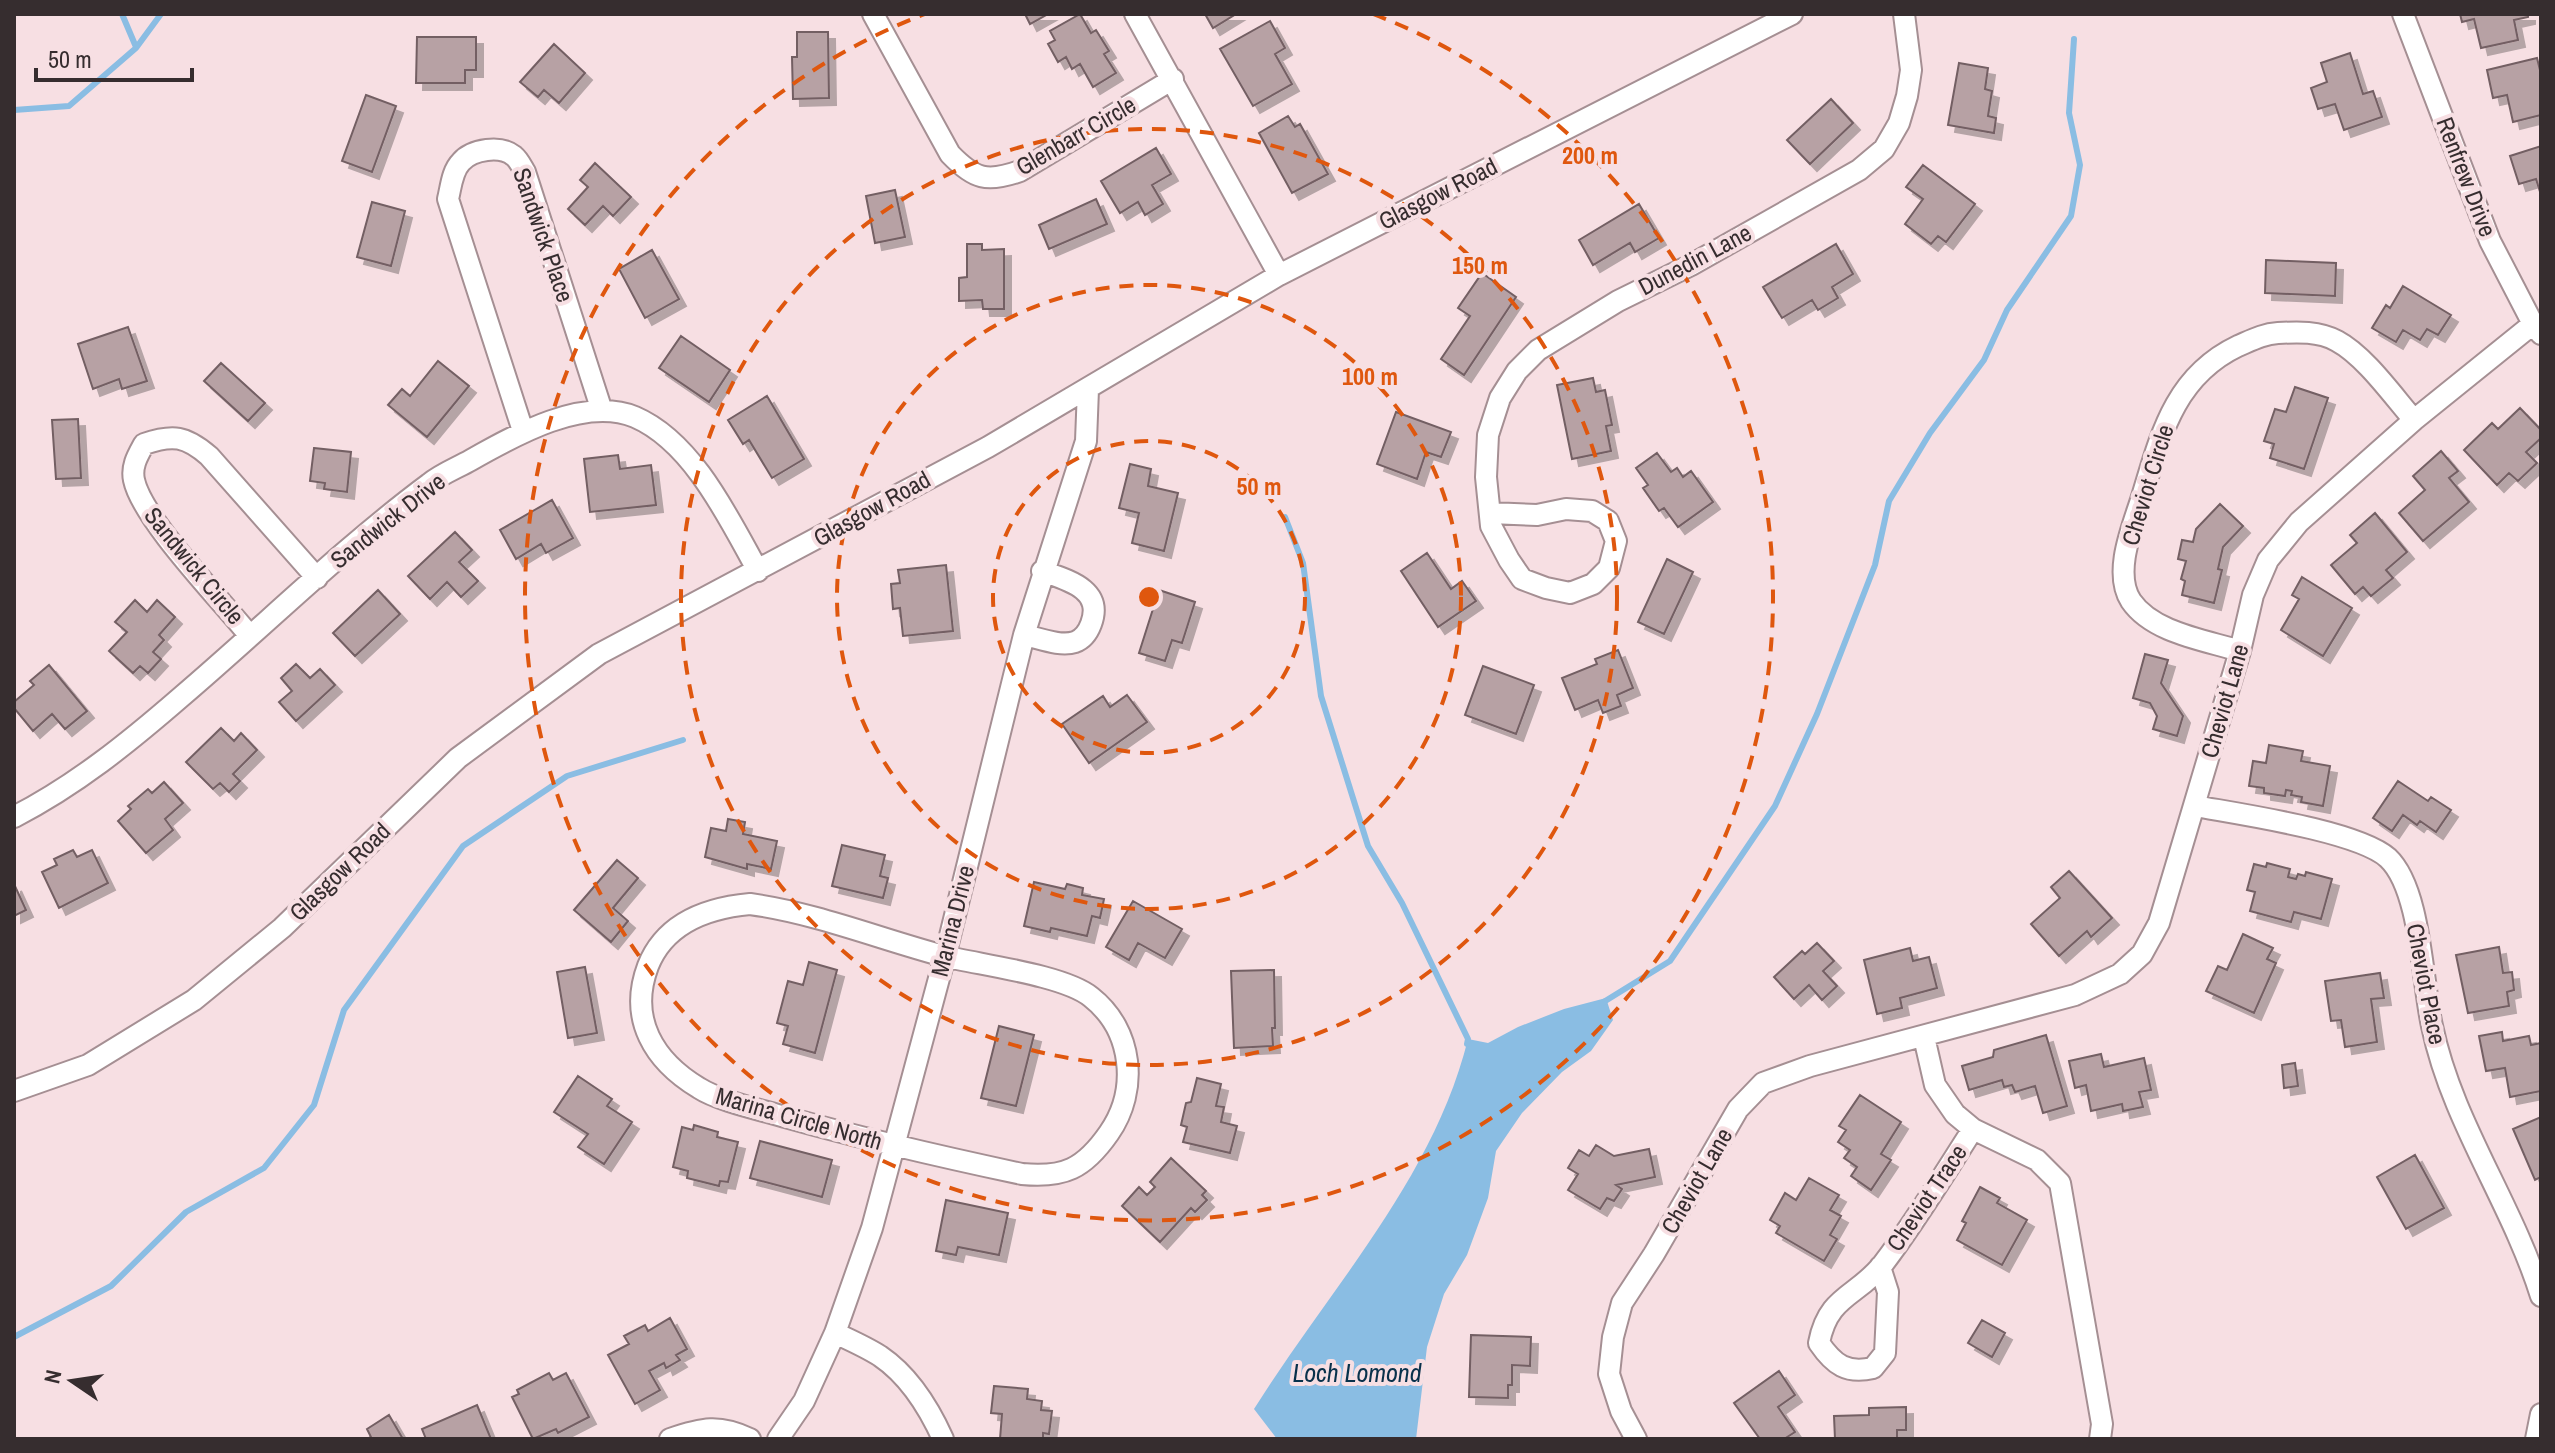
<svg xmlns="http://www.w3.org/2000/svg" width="2555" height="1453" viewBox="0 0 2555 1453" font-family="'Archivo Narrow',sans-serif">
  <defs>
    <filter id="shadow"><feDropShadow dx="7" dy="7" stdDeviation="0" flood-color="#0004"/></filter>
  </defs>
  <rect width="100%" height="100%" fill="#f7dfe3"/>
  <path fill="#8abde3" d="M1606 998 1613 1020 1591 1051 1562 1072 1522 1113 1496 1151 1488 1198 1467 1255 1444 1294 1427 1347 1416 1439H1277L1254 1409C1329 1289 1433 1180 1468 1039L1488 1043 1518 1027 1564 1009Z"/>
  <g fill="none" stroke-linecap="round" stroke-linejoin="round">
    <path stroke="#8abde3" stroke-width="6" d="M122 14 136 47
      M14 110 69 106 136 48 161 14
      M1285 517 1303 563 1321 696 1368 846 1402 903 1468 1039 1467 1044
      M1602 1003 1670 961 1775 806 1817 714 1875 565 1889 501 1930 433 1984 360 2007 310 2071 216 2080 165 2069 113 2074 39
      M14 1337 111 1286 186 1212 264 1168 314 1105 344 1010 463 846 567 776 683 740"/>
  </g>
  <path fill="#b7a1a4" stroke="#735f63" stroke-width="2" filter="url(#shadow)" d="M1025 14H1048L1030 24Z
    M1080 14 1091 33 1096 30 1109 51 1104 54 1116 73 1093 87 1080 64 1072 69 1066 57 1058 62 1048 44 1055 40 1050 31Z
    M1205 14H1236L1213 28Z
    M2460 14H2528V17L2514 20 2518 40 2481 48 2474 19 2462 22Z
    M1270 21 1285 48 1275 54 1292 84 1253 106 1220 49Z
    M797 32H828L829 98 793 99 792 57H797Z
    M417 37H476V70H465V83H416Z
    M554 44 585 73 559 103 544 90 538 97 520 82Z
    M2350 53 2363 94 2373 91 2382 117 2344 130 2335 104 2318 109 2311 88 2327 82 2321 63Z
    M2537 58 2541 74V115L2513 122 2507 95 2493 98 2487 70Z
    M1959 63 1988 68 1985 89 1992 91 1988 116 1996 118 1994 133 1948 125Z
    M366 95 396 106 372 172 342 161Z
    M1831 99 1853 123 1810 164 1787 140Z
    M1288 116 1295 127 1300 124 1328 174 1292 193 1259 133Z
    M2541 146V195L2536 179 2519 184 2510 156Z
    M1156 148 1171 174 1152 185 1163 204 1145 215 1138 202 1120 213 1101 181Z
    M595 163 631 197 613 216 603 206 585 225 568 209 588 187 580 180Z
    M1923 165 1975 204 1946 242 1938 236 1931 244 1905 224 1923 199 1906 187Z
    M895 190 905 237 875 243 866 196Z
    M1096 199 1107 224 1049 249 1039 225Z
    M372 202 405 211 391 266 357 257Z
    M1639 204 1659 238 1635 252 1630 243 1593 265 1579 240Z
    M967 244H982V250L1004 249V309H983L982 300 959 301V278L967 277Z
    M1836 244 1853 274 1832 287 1838 298 1818 310 1812 300 1782 318 1763 287Z
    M652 250 679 299 645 318 619 269Z
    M2266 260 2336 263 2335 296 2265 293Z
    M1482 273 1516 297 1464 375 1441 359 1470 316 1458 308Z
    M2403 286 2451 315 2438 335 2427 329 2420 340 2403 330 2396 342 2372 328 2386 305 2390 308Z
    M128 327 147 381 122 389 119 379 93 389 78 344Z
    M681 336 730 370 709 402 659 368Z
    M438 361 469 386 427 437 388 405 402 389 410 396Z
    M221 363 265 403 248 421 204 381Z
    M1593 378 1596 392 1605 390 1612 425 1606 426 1611 451 1572 459 1557 385Z
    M2295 387 2328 398 2304 469 2270 458 2274 444 2264 441 2275 409 2286 412Z
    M767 396 804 459 772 478 749 440 743 444 728 420Z
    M2520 408 2541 430V438L2526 452 2537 463 2518 481 2509 473 2497 485 2464 450 2492 423 2498 429Z
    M1396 412 1451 432 1441 457 1426 452 1417 479 1377 464Z
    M78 419 81 478 56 479 52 420Z
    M314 448 351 452 347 492 324 489 325 483 310 481Z
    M2441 451 2458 471 2449 478 2469 502 2423 541 2399 513 2425 490 2413 476Z
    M1657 453 1671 472 1677 468 1683 477 1691 471 1713 502 1678 527 1664 508 1659 511 1643 488 1648 485 1636 468Z
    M618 455 620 469 651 465 656 505 590 512 584 459Z
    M1130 464 1151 469 1148 486 1178 493 1164 551 1132 543 1139 513 1119 508Z
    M552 500 573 538 546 553 541 544 516 559 500 530Z
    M2220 504 2243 526 2223 547 2218 569 2222 570 2214 603 2182 595 2185 581 2181 579 2186 561 2178 559 2182 540 2193 542 2196 529Z
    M2375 513 2407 552 2386 570 2393 578 2371 596 2363 587 2355 594 2331 565 2357 543 2350 535Z
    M455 532 472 550 459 562 478 581 461 597 447 582 430 599 408 576Z
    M1427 553 1451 589 1462 581 1476 601 1438 627 1401 571Z
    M1667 559 1693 572 1664 634 1638 622Z
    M946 565 953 631 903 636 900 608 893 609 891 584 900 583 898 570Z
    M2302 577 2352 608 2323 656 2281 630 2299 599 2292 595Z
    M378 590 400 614 355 656 333 633Z
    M1159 590 1195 602 1182 643 1172 640 1165 661 1139 653Z
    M135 600 147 612 157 600 175 617 159 635 164 640 153 652 161 659 148 673 140 666 133 673 109 651 127 632 115 622Z
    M1618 650 1633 688 1617 695 1621 706 1603 713 1598 700 1575 710 1562 678 1597 664 1595 659Z
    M2145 654 2168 660 2161 683 2183 716 2177 736 2153 729 2157 716 2150 703 2133 698Z
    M296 664 310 678 320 669 335 685 296 721 279 702 292 691 281 678Z
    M49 665 87 711 65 729 52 714 33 731 14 708V702L34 685 30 681Z
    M1483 666 1534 685 1516 734 1465 715Z
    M1127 695 1147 722 1089 763 1062 724 1103 696 1110 707Z
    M221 728 234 741 241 733 257 750 233 774 240 781 229 792 220 783 213 789 186 762Z
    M2269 745 2303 751 2301 761 2330 766 2323 806 2301 802 2302 797 2291 795 2292 791 2286 790 2285 796 2264 793V788L2249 786 2253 761 2266 763Z
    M2398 781 2428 801 2431 797 2451 810 2436 832 2420 821 2417 825 2403 815 2392 831 2373 818Z
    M164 782 183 803 165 819 173 830 146 853 118 821 131 809 128 806 148 789 152 793Z
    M728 819 745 822 743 834 777 841 771 869 747 864V869L705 857 711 828 726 831Z
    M842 845 885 855 880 876 888 878 883 898 832 886Z
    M73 850 77 857 92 850 108 883 59 908 42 872 57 865 54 859Z
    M617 860 638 878 613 908 628 921 611 942 574 910Z
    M2267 863 2290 869 2288 877 2296 879 2298 874 2305 876 2306 872 2332 879 2321 919 2294 912 2291 922 2250 911 2255 892 2247 890 2254 864 2266 867Z
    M2069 871 2112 918 2091 937 2087 931 2059 956 2031 924 2060 898 2051 887Z
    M1034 882 1065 889 1067 884 1083 888 1082 895 1104 899 1100 918 1092 916 1087 936 1051 928 1050 932 1024 926Z
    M14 884 26 910 14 916Z
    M1133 901 1182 929 1165 958 1138 943 1129 960 1106 947Z
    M2243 934 2273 948 2267 959 2276 963 2254 1013 2206 991 2218 966 2227 970Z
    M1817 943 1834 961 1823 971 1837 986 1822 1000 1809 985 1794 999 1774 977 1802 951 1805 954Z
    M2499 947 2503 973 2512 972 2514 990 2507 992 2509 1006 2468 1013 2456 955Z
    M1910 948 1913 961 1929 957 1937 988 1900 998 1902 1008 1877 1014 1864 960Z
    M809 962 837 970 815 1053 783 1044 788 1026 777 1023 788 981 803 985Z
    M585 967 597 1033 568 1038 557 972Z
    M1274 970 1275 1028H1272L1273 1046 1234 1048 1231 971Z
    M2380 973 2384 998 2371 999 2377 1042 2345 1047 2341 1020 2331 1021 2325 981Z
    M999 1026 1034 1035 1016 1106 981 1098Z
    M2502 1032 2503 1041 2529 1036 2531 1045 2541 1043V1091L2510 1097 2505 1068 2486 1071 2479 1036Z
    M2046 1035 2067 1106 2043 1113 2035 1086 2015 1092 2012 1085 2004 1087 2002 1080 1969 1090 1962 1066 1993 1057 1994 1050Z
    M2101 1054 2104 1067 2144 1058 2151 1090 2139 1092 2143 1107 2123 1111 2122 1104 2091 1111 2086 1085 2075 1088 2069 1061Z
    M2295 1063 2298 1086 2284 1088 2282 1065Z
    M578 1076 612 1099 607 1106 632 1122 604 1164 578 1147 588 1134 554 1112Z
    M1197 1078 1221 1084 1216 1106 1224 1107 1221 1122 1237 1126 1230 1153 1183 1142 1187 1127 1181 1125 1186 1103 1191 1102Z
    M1860 1095 1901 1122 1881 1154 1891 1160 1871 1190 1851 1176 1857 1167 1844 1158 1850 1150 1838 1142 1846 1130 1839 1126Z
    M2541 1117V1177L2535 1180 2513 1129Z
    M694 1125 718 1132 717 1137 738 1142 728 1182 720 1181 719 1186 687 1178 688 1171 673 1167 682 1127 693 1130Z
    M760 1141 832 1160 822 1197 750 1178Z
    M1596 1145 1614 1156 1649 1149 1655 1177 1616 1185 1622 1189 1614 1201 1607 1198 1600 1209 1568 1190 1578 1174 1568 1168 1579 1150 1589 1156Z
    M2415 1155 2444 1208 2406 1229 2377 1177Z
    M1171 1158 1206 1191 1202 1195 1207 1200 1195 1212 1191 1208 1160 1242 1122 1206 1139 1187 1147 1195 1155 1187 1150 1182Z
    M1809 1178 1839 1195 1830 1210 1841 1216 1830 1235 1837 1239 1824 1261 1776 1233 1780 1226 1770 1220 1785 1193 1796 1200Z
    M1980 1187 2000 1198 1997 1203 2027 1220 2002 1265 1957 1240 1966 1223 1962 1221Z
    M946 1200 1008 1213 999 1255 958 1247 956 1255 936 1251Z
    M670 1318 687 1349 676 1355 680 1360 666 1368 664 1363 649 1371 660 1390 635 1404 608 1355 629 1344 624 1336 645 1325 648 1331Z
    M1982 1320 2005 1333 1992 1357 1968 1343Z
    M1471 1335 1531 1337 1530 1366 1512 1365V1385H1508V1398L1469 1397Z
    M1779 1371 1795 1395 1778 1407 1795 1432 1784 1439H1760L1734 1403Z
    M549 1373 553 1380 566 1373 589 1417 558 1433 556 1429 533 1439 512 1397 519 1394 517 1390Z
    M994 1386 1028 1389 1027 1399 1042 1401 1041 1410 1052 1411 1049 1434 1043 1433V1439H1000L1002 1414 991 1413Z
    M477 1405 491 1439H426L422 1429Z
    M1906 1407V1430H1897V1439H1835L1834 1416 1869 1415V1408Z
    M389 1415 403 1439H367L371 1437 367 1429Z"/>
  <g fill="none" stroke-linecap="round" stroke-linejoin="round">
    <g stroke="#a58f93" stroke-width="24">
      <path id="minor" d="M873 14 950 154C974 179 987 183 1020 171L1173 79
        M1135 14 1279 275
        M2403 14 2490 241 2533 324 2541 334
        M523 431 448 199C451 187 452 171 461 162 472 149 501 145 514 156 519 160 522 167 525 172L602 411
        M1490 513 1537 515 1566 509 1592 511 1608 521 1616 541 1609 568 1593 584 1570 593 1546 588 1522 579 1509 560 1491 526 1486 477 1488 435 1500 398 1517 371 1538 350 1618 301 1691 265 1859 170 1884 149 1899 123 1907 96 1911 70 1904 14
        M1024 635C1039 638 1060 647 1075 642 1083 639 1088 632 1091 624 1104 589 1067 580 1042 571
        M250 636C222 601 142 519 134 480 131 466 138 455 144 444 173 434 186 436 209 456L317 578
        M2240 651C2205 640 2153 633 2131 601 2113 573 2132 528 2141 500 2160 438 2173 377 2238 346 2252 340 2263 334 2278 333 2298 332 2319 331 2337 341 2365 356 2393 396 2414 420
        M2195 806C2238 814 2358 831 2388 858 2421 889 2422 982 2432 1026 2452 1122 2512 1203 2541 1296
        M14 817C76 785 128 743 181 697 262 628 343 548 429 484 441 474 457 468 471 460 515 435 584 396 635 417 693 442 729 519 758 571
        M750 904C816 913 880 939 944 956 980 965 1064 975 1091 997 1133 1030 1139 1090 1109 1133 1084 1169 1064 1178 1022 1174 942 1157 864 1139 785 1117 762 1110 719 1101 699 1088 654 1061 628 1019 648 966 665 923 706 908 750 904Z
        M1924 1037 1935 1085 1955 1114 1973 1129 2037 1160 2060 1183 2102 1424 2100 1439
        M14 1091 88 1065 194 1000 282 928 458 758 599 654 988 447 1279 275 1792 14
        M1880 1267 1888 1292 1885 1353 1873 1368C1847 1374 1834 1365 1819 1343 1828 1295 1857 1297 1883 1264 1916 1221 1944 1174 1973 1129
        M835 1333C850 1340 866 1347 880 1356 908 1375 929 1408 943 1439
        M670 1439C702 1428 719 1424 750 1439
        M778 1439 804 1401 835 1333 872 1228 945 956 1024 635 1086 441 1088 389
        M1636 1439 1621 1411 1609 1374 1613 1337 1622 1303 1654 1254 1738 1109 1763 1083 1810 1066 2075 995 2120 974 2142 954 2159 923 2240 651 2253 595 2268 560 2299 522 2414 420 2533 324
        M2536 1439 2541 1414"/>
    </g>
    <use href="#minor" stroke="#fff" stroke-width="20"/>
  </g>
  <g fill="none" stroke="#df570e" stroke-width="4" stroke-dasharray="14 10">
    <circle cx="1149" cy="597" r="156"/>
    <circle cx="1149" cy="597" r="312"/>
    <circle cx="1149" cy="597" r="468"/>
    <path d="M1373 14A624 624 0 1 1 925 14"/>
  </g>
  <g text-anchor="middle" stroke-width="8" stroke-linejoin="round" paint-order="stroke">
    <g font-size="24" fill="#362d2f" stroke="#f7dfe3">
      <text transform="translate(1076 136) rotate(-30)" y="8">Glenbarr Circle</text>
      <text transform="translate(2466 177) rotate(69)" y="8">Renfrew Drive</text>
      <text transform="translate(1438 194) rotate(-27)" y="8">Glasgow Road</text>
      <text transform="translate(543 235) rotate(71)" y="8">Sandwick Place</text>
      <text transform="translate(1695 260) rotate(-28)" y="8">Dunedin Lane</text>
      <text transform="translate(2148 485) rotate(-73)" y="8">Cheviot Circle</text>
      <text transform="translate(872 509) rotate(-29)" y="8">Glasgow Road</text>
      <text transform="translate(388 521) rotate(-38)" y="8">Sandwick Drive</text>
      <text transform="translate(194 566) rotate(51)" y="8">Sandwick Circle</text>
      <text transform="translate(2225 701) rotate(-74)" y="8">Cheviot Lane</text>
      <text transform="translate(340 872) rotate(-44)" y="8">Glasgow Road</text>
      <text transform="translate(953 921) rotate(-76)" y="8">Marina Drive</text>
      <text transform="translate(2426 984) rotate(79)" y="8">Cheviot Place</text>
      <text transform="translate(799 1119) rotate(16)" y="8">Marina Circle North</text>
      <text transform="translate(1697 1181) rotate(-60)" y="8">Cheviot Lane</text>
      <text transform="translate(1927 1198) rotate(-56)" y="8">Cheviot Trace</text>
    </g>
    <g font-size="26" font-style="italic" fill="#08314b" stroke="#f7dfe3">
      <text x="1357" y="1382">Loch Lomond</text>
    </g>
  </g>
  <circle cx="1149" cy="597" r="12" fill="#df570e" stroke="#f7dfe3" stroke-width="4"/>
  <g font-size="24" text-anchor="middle" font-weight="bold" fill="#df570e" stroke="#f7dfe3" stroke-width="8" stroke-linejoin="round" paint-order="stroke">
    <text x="1590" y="164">200 m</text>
    <text x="1480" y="274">150 m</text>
    <text x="1370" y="385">100 m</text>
    <text x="1259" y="495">50 m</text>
  </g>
  <rect width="2555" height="1453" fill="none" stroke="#362d2f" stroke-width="32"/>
  <g transform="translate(72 1381) rotate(283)" stroke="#f7dfe3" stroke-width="6" paint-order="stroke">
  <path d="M0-6L14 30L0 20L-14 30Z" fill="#362d2f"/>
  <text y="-12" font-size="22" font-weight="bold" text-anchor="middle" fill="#362d2f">N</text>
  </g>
  <path d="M36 68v12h156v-12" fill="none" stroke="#362d2f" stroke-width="4"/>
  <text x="48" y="68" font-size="24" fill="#362d2f" stroke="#f7dfe3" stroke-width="6" paint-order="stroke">50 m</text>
</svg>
